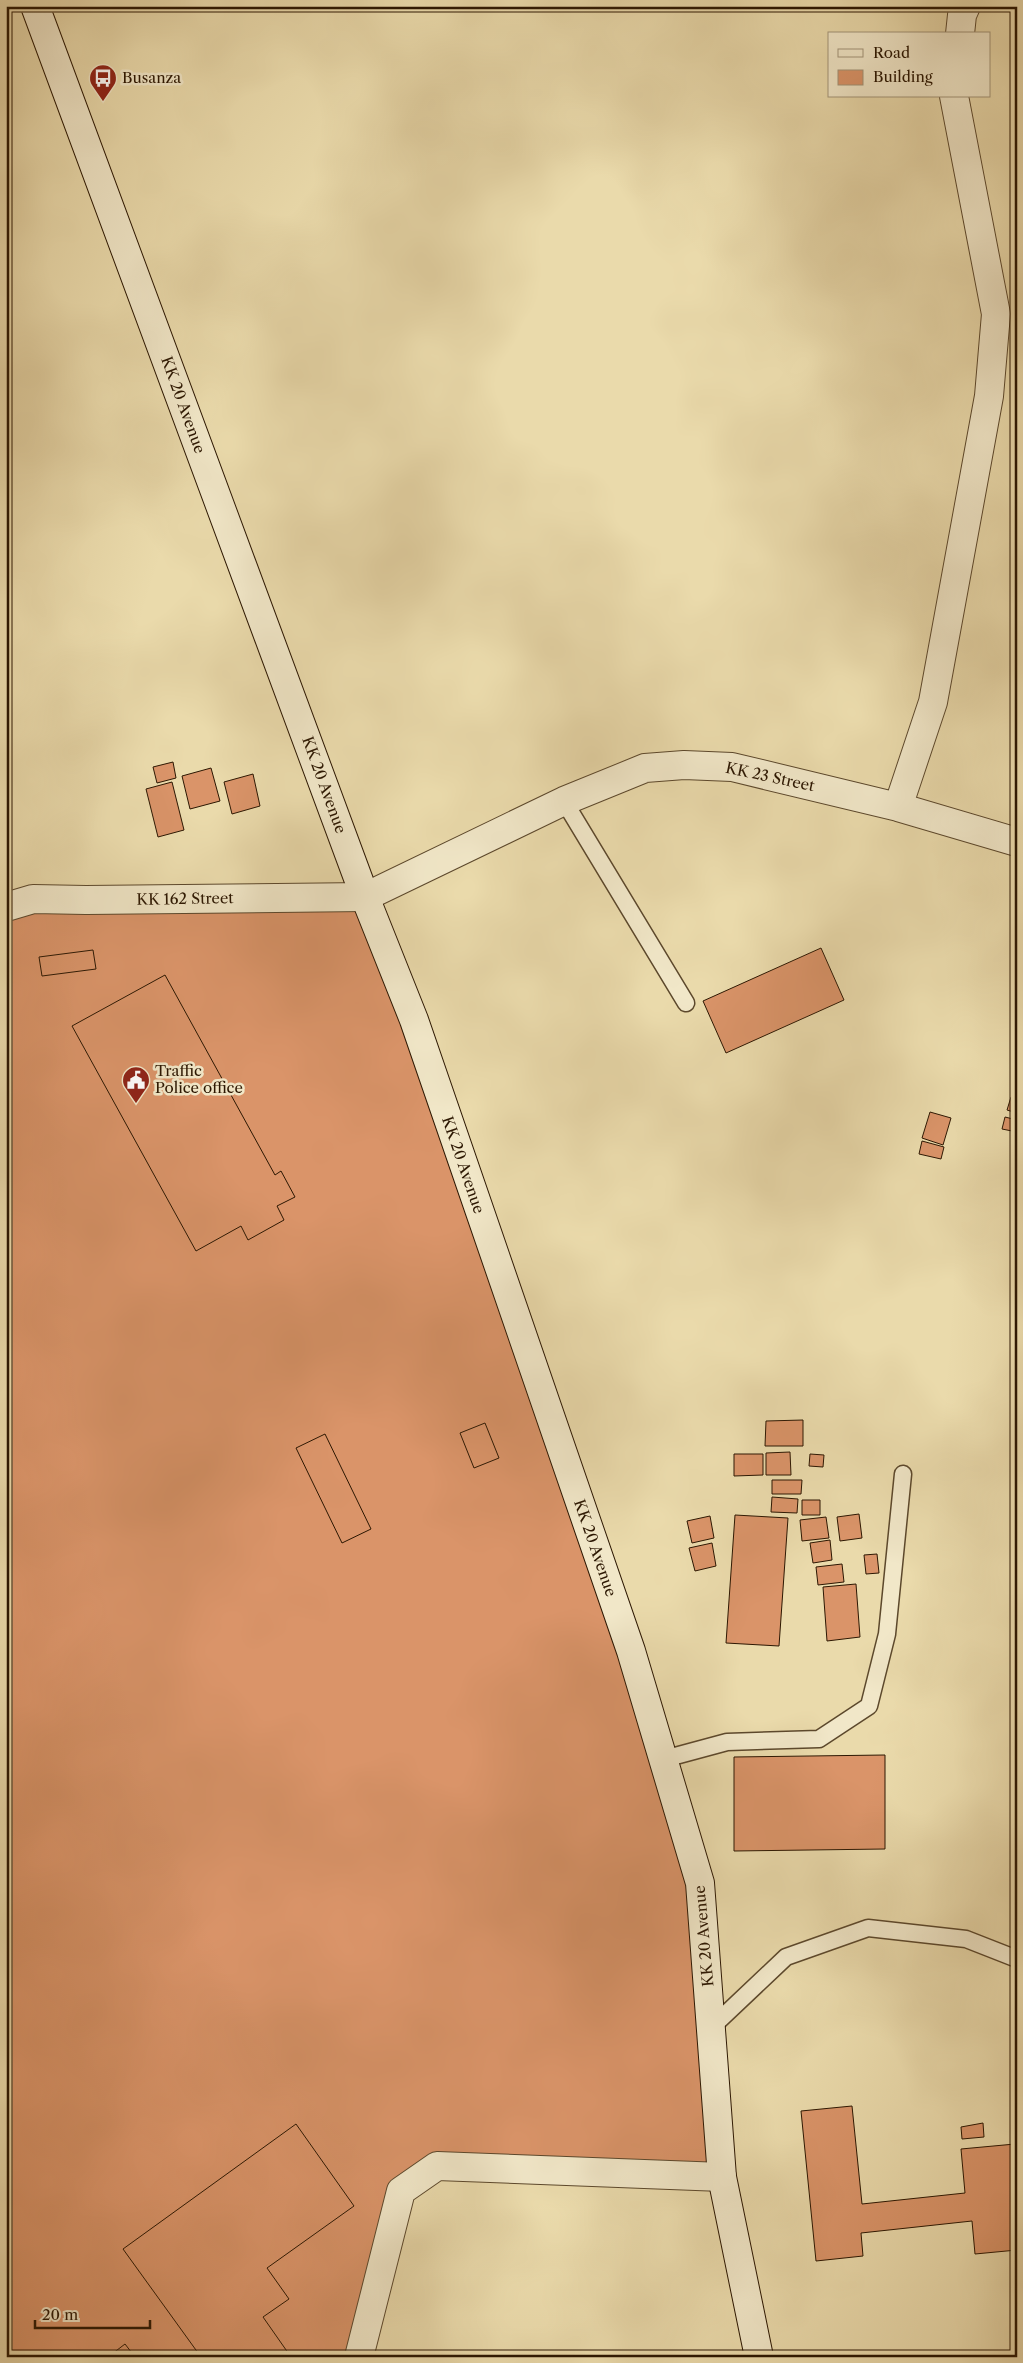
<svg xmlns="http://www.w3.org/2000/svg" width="1023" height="2363" viewBox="0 0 1023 2363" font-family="'Libre Caslon Text',serif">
  <rect width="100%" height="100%" fill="#eadaab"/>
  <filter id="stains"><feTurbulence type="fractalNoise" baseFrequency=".004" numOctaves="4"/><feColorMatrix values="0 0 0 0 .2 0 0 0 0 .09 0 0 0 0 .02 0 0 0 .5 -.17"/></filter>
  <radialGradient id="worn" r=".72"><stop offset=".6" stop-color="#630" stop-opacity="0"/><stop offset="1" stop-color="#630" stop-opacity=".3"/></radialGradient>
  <path fill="#da9469" stroke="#2c1702" d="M173 762 176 778 157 783 153 767Z
    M211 768 220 801 190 809 182 776Z
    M253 774 260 806 232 814 224 782Z
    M172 782 184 830 158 837 146 789Z
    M365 897 700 1883 722 2177 437 2166 401 2191 359 2357H6V913Z
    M821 948 844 1000 726 1053 703 1001Z
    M93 950 96 969 42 976 39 957Z
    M165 975 275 1175 281 1171 295 1197 277 1206 284 1220 248 1240 241 1226 196 1251 72 1026Z
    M1017 1032V1048L1012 1047Z
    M1011 1097 1017 1099V1113L1007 1110Z
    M930 1112 951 1118 943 1145 922 1138Z
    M1005 1117 1017 1120V1132L1002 1129Z
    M922 1141 944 1147 941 1159 919 1154Z
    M803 1420V1446H765L766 1421Z
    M485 1423 499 1458 474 1468 460 1433Z
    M325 1434 371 1529 342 1543 296 1448Z
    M790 1452 791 1475H766V1453Z
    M734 1454H763V1475L734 1476Z
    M810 1454 824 1455 823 1467 809 1466Z
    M772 1480H802L801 1494H772Z
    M772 1497 798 1499 797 1513 771 1512Z
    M802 1500H820V1515H802Z
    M859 1514 862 1538 840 1541 837 1517Z
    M735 1515 788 1518 779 1646 726 1643Z
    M710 1516 714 1538 692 1543 687 1521Z
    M826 1517 829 1538 802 1541 800 1520Z
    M830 1540 832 1560 813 1563 810 1543Z
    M712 1543 716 1566 695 1571 689 1548Z
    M877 1554 879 1573 866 1574 864 1555Z
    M842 1564 844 1582 818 1585 816 1567Z
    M856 1584 860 1637 827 1641 823 1587Z
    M885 1755V1849L734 1851V1757Z
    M852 2106 862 2204 965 2193 961 2149 1015 2144 1017 2250 975 2254 972 2221 861 2233 863 2256 816 2261 801 2111Z
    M983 2123 984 2137 962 2139 961 2127Z
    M296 2124 354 2206 267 2268 289 2299 263 2317 291 2357H201L123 2249Z
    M125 2344 135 2357H108Z"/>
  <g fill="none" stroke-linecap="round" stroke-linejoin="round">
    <g stroke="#5c482c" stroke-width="19">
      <path id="service" d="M564 801 686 1003
        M664 1759 727 1742 819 1739 869 1706 887 1634 903 1474
        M711 2028 786 1957 868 1928 966 1939 1017 1959"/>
    </g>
    <g stroke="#5c482c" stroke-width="30">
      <path id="minor" d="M960 34 962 15 966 6
        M898 807 933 702 989 396 996 314 954 96
        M6 907 33 899 86 900 365 897 564 801 645 768 684 765 732 767 898 807 1017 842
        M359 2357 401 2191 437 2166 722 2177"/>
    </g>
    <g stroke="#2c1702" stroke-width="30">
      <path id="secondary" d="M35 6 365 897 414 1020 631 1651 700 1883 722 2177 759 2357"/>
    </g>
    <use href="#service" stroke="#f1e7c8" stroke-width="16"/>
    <use href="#minor" stroke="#f1e7c8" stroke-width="28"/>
    <use href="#secondary" stroke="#f1e7c8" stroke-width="28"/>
  </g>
  <defs>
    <g id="bus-pin" transform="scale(1.4375)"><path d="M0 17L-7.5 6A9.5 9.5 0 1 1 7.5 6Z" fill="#8f2418" stroke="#f1e7c8"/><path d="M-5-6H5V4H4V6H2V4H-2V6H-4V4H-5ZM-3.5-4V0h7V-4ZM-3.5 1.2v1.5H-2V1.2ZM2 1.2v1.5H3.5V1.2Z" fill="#fff"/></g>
    <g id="civic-pin" transform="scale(1.4375)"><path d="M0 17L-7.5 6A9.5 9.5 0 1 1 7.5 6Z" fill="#8f2418" stroke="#f1e7c8"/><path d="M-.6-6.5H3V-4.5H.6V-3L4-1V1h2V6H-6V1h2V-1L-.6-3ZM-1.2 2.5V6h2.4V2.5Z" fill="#fff"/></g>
  </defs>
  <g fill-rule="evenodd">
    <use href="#bus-pin" x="103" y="78"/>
    <use href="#civic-pin" x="136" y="1080"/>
  </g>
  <g text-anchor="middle" stroke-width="5" stroke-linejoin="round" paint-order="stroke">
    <g font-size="15" fill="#2c1702" stroke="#f1e7c8" text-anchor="start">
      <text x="122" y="83">Busanza</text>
      <text x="155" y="1076">Traffic<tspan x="155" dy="17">Police office</tspan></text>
    </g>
    <g font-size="15" fill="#2c1702" stroke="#f1e7c8">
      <text transform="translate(183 405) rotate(70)" y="5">KK 20 Avenue</text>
      <text transform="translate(770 777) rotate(12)" y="5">KK 23 Street</text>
      <text transform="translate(324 785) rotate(70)" y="5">KK 20 Avenue</text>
      <text transform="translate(185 899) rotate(-1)" y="5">KK 162 Street</text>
      <text transform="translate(463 1165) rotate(71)" y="5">KK 20 Avenue</text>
      <text transform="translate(595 1548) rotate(71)" y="5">KK 20 Avenue</text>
      <text transform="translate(704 1936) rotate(-95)" y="5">KK 20 Avenue</text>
    </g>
  </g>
  <rect width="1023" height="2363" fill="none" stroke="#eadaab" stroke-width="25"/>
  <rect x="8" y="8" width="1008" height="2348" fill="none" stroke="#2c1702" stroke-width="2.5"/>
  <rect x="12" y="12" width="998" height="2338" fill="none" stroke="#2c1702"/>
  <rect x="828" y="32" width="162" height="65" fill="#f1e7c8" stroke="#a29479"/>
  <rect x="838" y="49" width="25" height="8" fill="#f1e7c8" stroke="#a29479"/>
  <text x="873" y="58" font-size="15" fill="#2c1702">Road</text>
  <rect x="838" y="70" width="25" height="15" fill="#da9469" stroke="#a29479"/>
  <text x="873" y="82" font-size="15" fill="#2c1702">Building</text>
  <path d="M35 2320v8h115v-8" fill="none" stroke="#2c1702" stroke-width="2.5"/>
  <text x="42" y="2320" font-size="15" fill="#2c1702" stroke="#f1e7c8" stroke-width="4" paint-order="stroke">20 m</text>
  <rect width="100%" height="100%" filter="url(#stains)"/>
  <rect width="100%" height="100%" fill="url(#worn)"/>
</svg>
